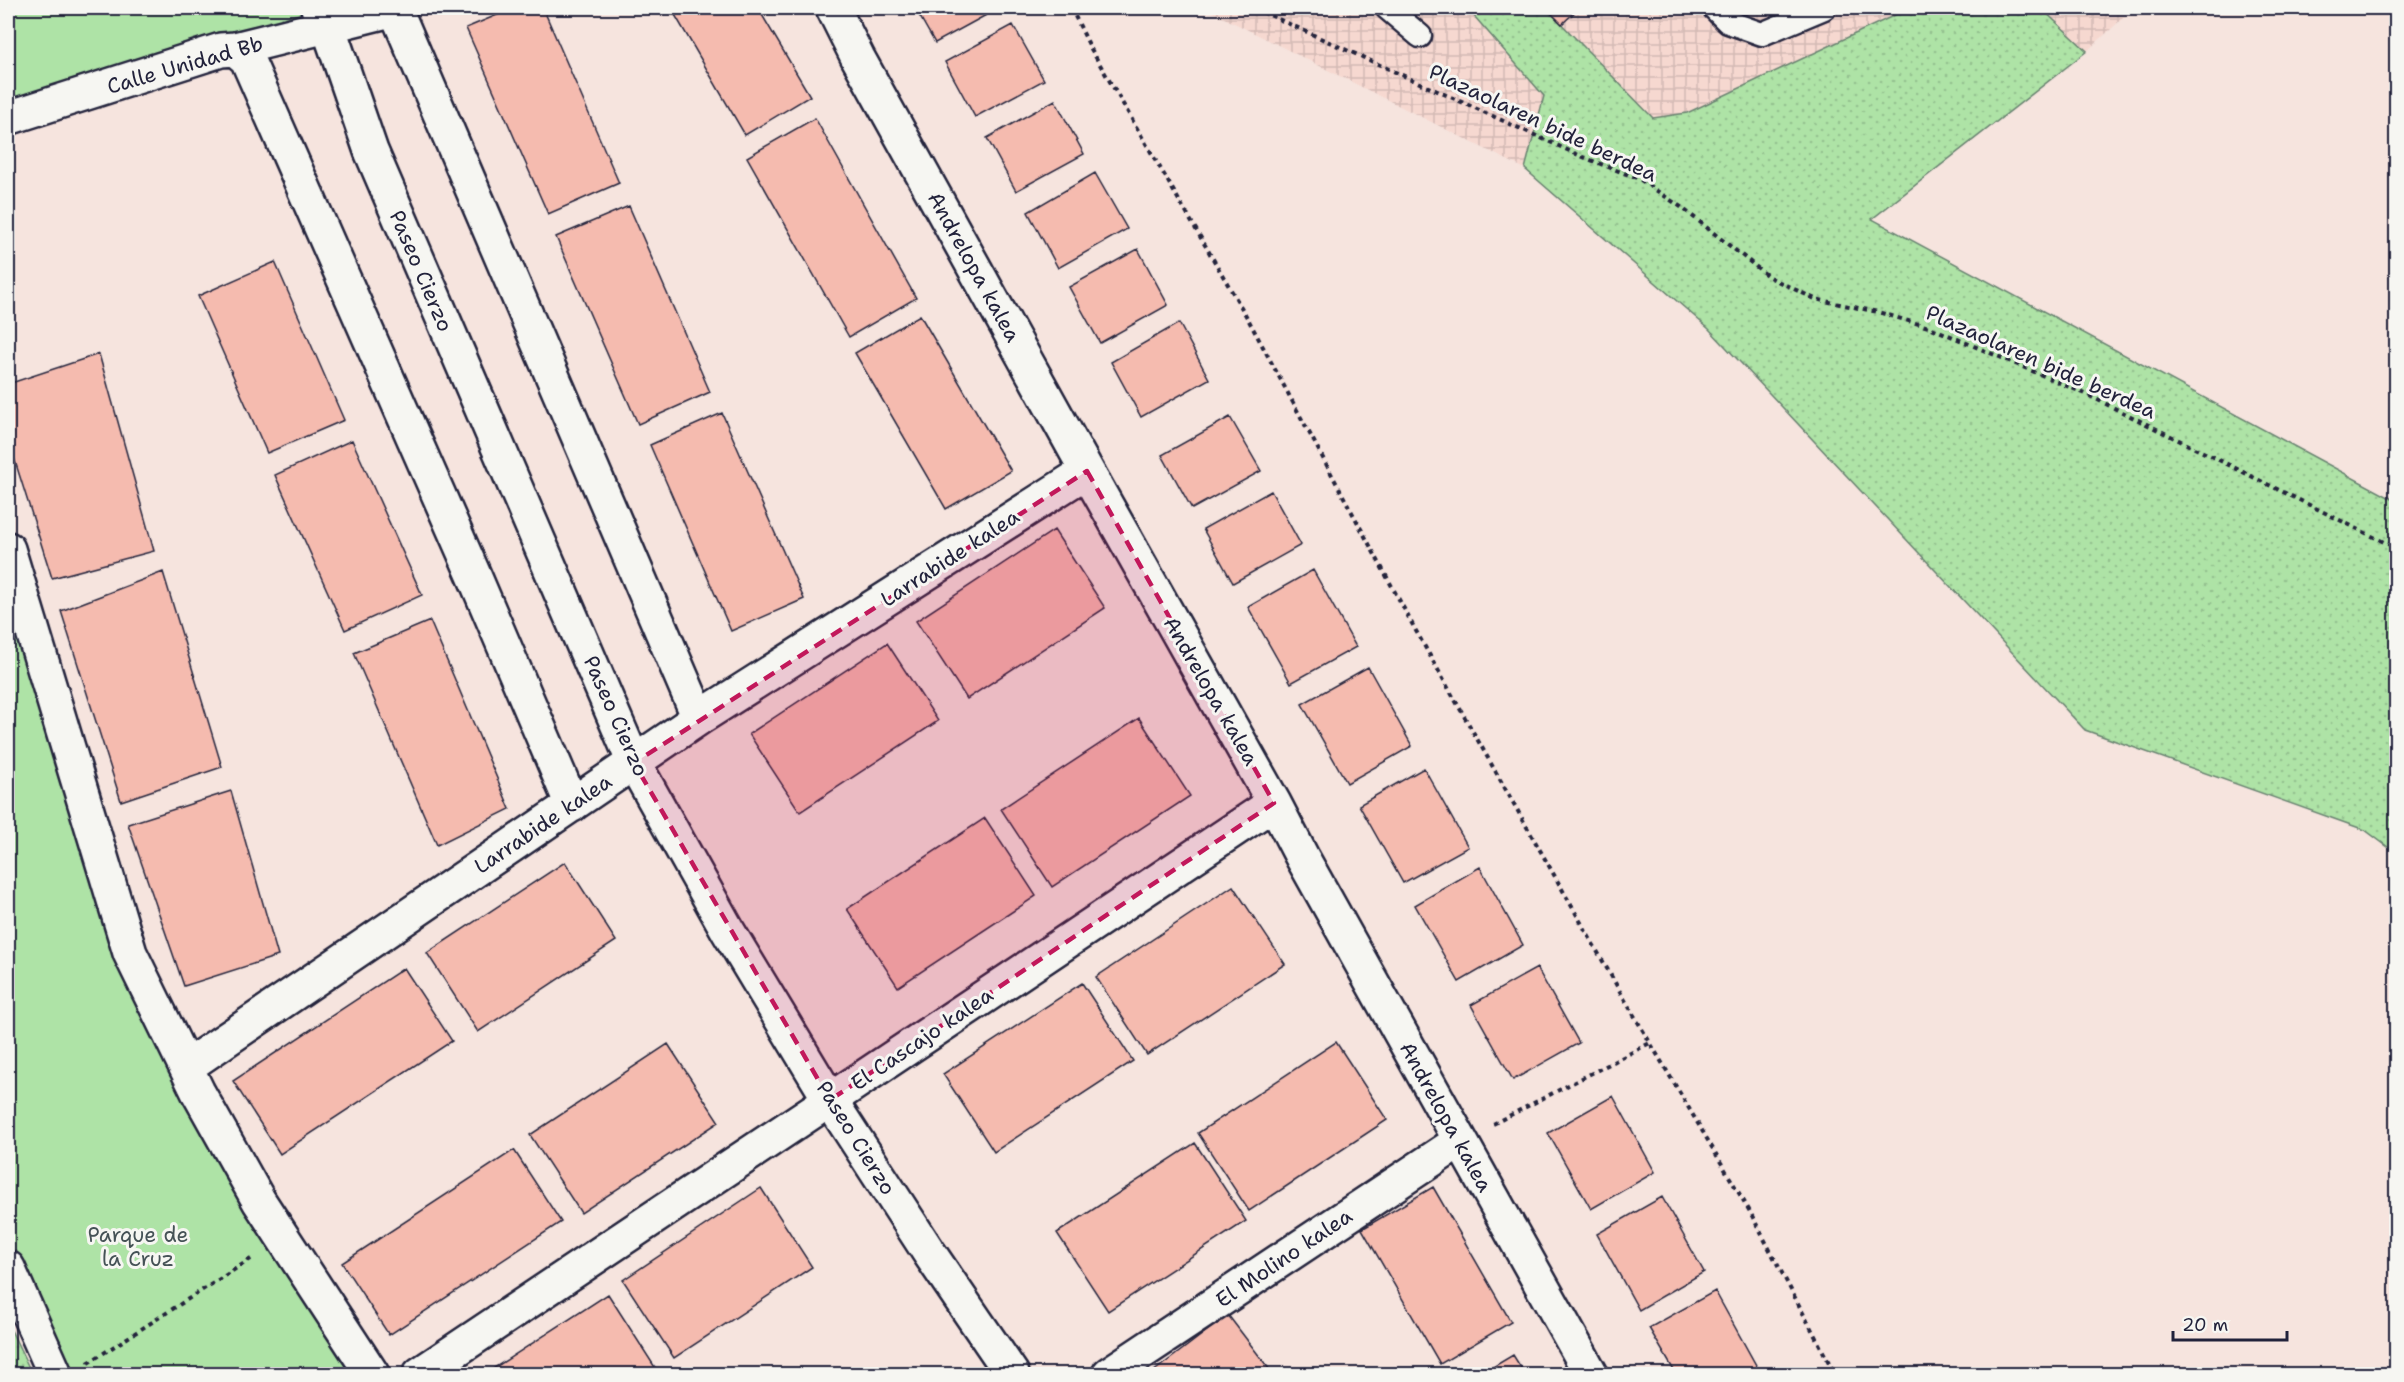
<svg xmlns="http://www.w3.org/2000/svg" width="2404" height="1382" viewBox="0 0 2404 1382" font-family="'Shantell Sans',sans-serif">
  <defs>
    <pattern id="industrial-grid" width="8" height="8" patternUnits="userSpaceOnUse" patternTransform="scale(1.5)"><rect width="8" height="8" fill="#f6d8d0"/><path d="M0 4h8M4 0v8" fill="none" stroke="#d3b9b4"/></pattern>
    <pattern id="grass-dots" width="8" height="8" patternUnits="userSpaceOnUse" patternTransform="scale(1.5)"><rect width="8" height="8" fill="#aee3a6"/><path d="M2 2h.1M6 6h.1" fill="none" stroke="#95c290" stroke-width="1.8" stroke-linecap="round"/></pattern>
  </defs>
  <rect width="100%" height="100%" fill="#f6e4de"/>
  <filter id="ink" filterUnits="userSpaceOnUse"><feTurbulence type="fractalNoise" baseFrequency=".0167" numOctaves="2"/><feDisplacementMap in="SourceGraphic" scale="12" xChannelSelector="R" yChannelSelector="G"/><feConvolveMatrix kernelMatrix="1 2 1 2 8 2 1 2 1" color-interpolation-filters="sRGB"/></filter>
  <g filter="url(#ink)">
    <path fill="url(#industrial-grid)" d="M1204 8H2134L2087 51 1871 219 1525 169Z"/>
    <path fill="url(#grass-dots)" stroke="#688270" stroke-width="1.5" d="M1467 8H1546L1653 118 1687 113 1910 8H2041L2087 51 1872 219 2396 501V853L2365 830 2085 730 1709 329 1525 169 1544 96Z
      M8 1324 32 1374H8Z"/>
    <path fill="#aee3a6" stroke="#688270" stroke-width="1.5" d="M8 8H431L399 18 8 119Z
      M8 561 130 953 372 1374H55L8 1268Z"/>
    <path fill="#f5bbaf" stroke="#22223b" stroke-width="1.5" d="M514 8H543L619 183 548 214 466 28Z
      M671 8H758L810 96 745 135Z
      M915 8H999L935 43Z
      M1546 8H1579L1562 24Z
      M1013 25 1044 80 975 117 945 62Z
      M1055 100 1084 154 1016 191 987 138Z
      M815 118 916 298 849 337 747 157Z
      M1095 173 1127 229 1058 268 1028 212Z
      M629 206 710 392 638 424 556 237Z
      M1138 249 1168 305 1100 343 1069 287Z
      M275 262 344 420 267 453 198 296Z
      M920 315 1011 471 946 509 855 353Z
      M1179 323 1209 379 1141 417 1111 362Z
      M99 354 154 551 52 578 8 439V384Z
      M722 413 804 599 731 631 650 445Z
      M1230 417 1261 471 1192 509 1162 455Z
      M352 440 422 595 345 630 275 475Z
      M1271 491 1301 545 1233 583 1203 529Z
      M1054 530 1105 608 967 699 916 621Z
      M1313 570 1356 647 1291 683 1248 607Z
      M163 572 222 767 121 801 61 611Z
      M430 621 510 809 437 845 354 653Z
      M887 643 938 721 800 812 749 734Z
      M1368 667 1412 746 1347 783 1302 704Z
      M1139 718 1190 796 1052 887 1001 809Z
      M1424 768 1468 847 1403 883 1359 805Z
      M231 791 278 956 184 986 128 824Z
      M985 818 1036 896 898 987 847 909Z
      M565 862 616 941 478 1032 427 953Z
      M1480 867 1523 945 1459 982 1415 905Z
      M1233 886 1285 964 1147 1055 1096 977Z
      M404 968 452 1041 280 1154 233 1081Z
      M1537 968 1579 1043 1513 1080 1471 1005Z
      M1082 983 1133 1061 994 1152 943 1074Z
      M1336 1042 1387 1120 1249 1211 1198 1133Z
      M668 1044 719 1122 581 1213 530 1135Z
      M1613 1096 1655 1172 1591 1209 1548 1133Z
      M1195 1143 1246 1221 1108 1311 1057 1233Z
      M514 1150 561 1222 389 1335 342 1263Z
      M1433 1187 1511 1322 1440 1364 1362 1229Z
      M761 1188 812 1267 674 1358 623 1280Z
      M1662 1197 1704 1272 1639 1310 1597 1234Z
      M1715 1291 1757 1367 1745 1374H1676L1649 1328Z
      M608 1294 658 1372 655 1374H485Z
      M1228 1315 1273 1374H1155L1153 1372Z
      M1513 1355 1525 1374H1481Z
      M870 1367 875 1374H859Z"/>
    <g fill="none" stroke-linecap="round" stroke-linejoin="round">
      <g stroke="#22223b" stroke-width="27">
        <path id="service" d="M1387 8 1420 36
          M1714 8 1728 22 1762 34 1824 8"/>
      </g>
      <g stroke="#22223b" stroke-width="38">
        <path id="pedestrian" d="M318 8 328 26 371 151 634 763 728 931 830 1100 930 1254 1012 1374"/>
      </g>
      <g stroke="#22223b" stroke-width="38">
        <path id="minor" d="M833 8 858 58 1087 471 1274 803 1302 857 1591 1374
          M398 9 399 18 699 718
          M235 49 247 59 473 573 572 805
          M8 118 221 50 235 49 399 8
          M8 549 130 953 198 1092 259 1201 372 1374
          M186 1067 699 718 1087 471
          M8 1268 55 1374
          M420 1374 1274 803
          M1109 1374 1460 1141"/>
      </g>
      <path stroke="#22223b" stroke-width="4" stroke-dasharray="4.5 4.5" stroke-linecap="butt" d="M1071 8 1091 49 1248 319 1416 631 1622 995 1749 1210 1835 1374
        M1254 8 1583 157 1639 179 1681 207 1769 277 1815 299 1878 312 1932 328 2088 395 2396 548
        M1493 1124 1650 1043
        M88 1363 254 1257"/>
      <use href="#service" stroke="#f6f6f2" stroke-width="22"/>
      <use href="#pedestrian" stroke="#f6f6f2" stroke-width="33"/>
      <use href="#minor" stroke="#f6f6f2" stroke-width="33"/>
    </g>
  </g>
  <path fill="#c2185b" fill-opacity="0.2" stroke="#c2185b" stroke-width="4.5" stroke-dasharray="12 8" stroke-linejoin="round" d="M1087 471 1274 803 830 1100 634 763Z"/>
  <g text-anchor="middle" stroke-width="6" stroke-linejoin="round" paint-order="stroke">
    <g font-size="21" fill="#22223b" stroke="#f6f6f2">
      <text transform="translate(185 65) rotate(-16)" y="7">Calle Unidad Bb</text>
      <text transform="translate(1543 123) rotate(25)" y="7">Plazaolaren bide berdea</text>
      <text transform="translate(974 267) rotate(61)" y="7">Andrelopa kalea</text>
      <text transform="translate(421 271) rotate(67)" y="7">Paseo Cierzo</text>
      <text transform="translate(2041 362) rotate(24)" y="7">Plazaolaren bide berdea</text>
      <text transform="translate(950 558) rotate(-33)" y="7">Larrabide kalea</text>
      <text transform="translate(1211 691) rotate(60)" y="7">Andrelopa kalea</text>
      <text transform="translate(616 716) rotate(66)" y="7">Paseo Cierzo</text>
      <text transform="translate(543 824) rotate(-34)" y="7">Larrabide kalea</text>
      <text transform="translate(922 1039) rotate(-34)" y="7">El Cascajo kalea</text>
      <text transform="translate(1446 1117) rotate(61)" y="7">Andrelopa kalea</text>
      <text transform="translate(856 1138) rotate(58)" y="7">Paseo Cierzo</text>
      <text transform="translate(1284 1258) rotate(-34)" y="7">El Molino kalea</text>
    </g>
    <g font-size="21" fill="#455256" stroke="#f6f6f2">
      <text x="138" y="1242">Parque de<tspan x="138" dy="24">la Cruz</tspan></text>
    </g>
  </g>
  <rect width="2404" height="1382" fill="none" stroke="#f6f6f2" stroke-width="30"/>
  <rect x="15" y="15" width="2374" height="1352" fill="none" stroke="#22223b" stroke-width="2" filter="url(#ink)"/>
  <path d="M2173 1331v9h114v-9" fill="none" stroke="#22223b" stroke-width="3"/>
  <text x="2182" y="1331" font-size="18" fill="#22223b" stroke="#f6f6f2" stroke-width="4.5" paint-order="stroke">20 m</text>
</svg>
